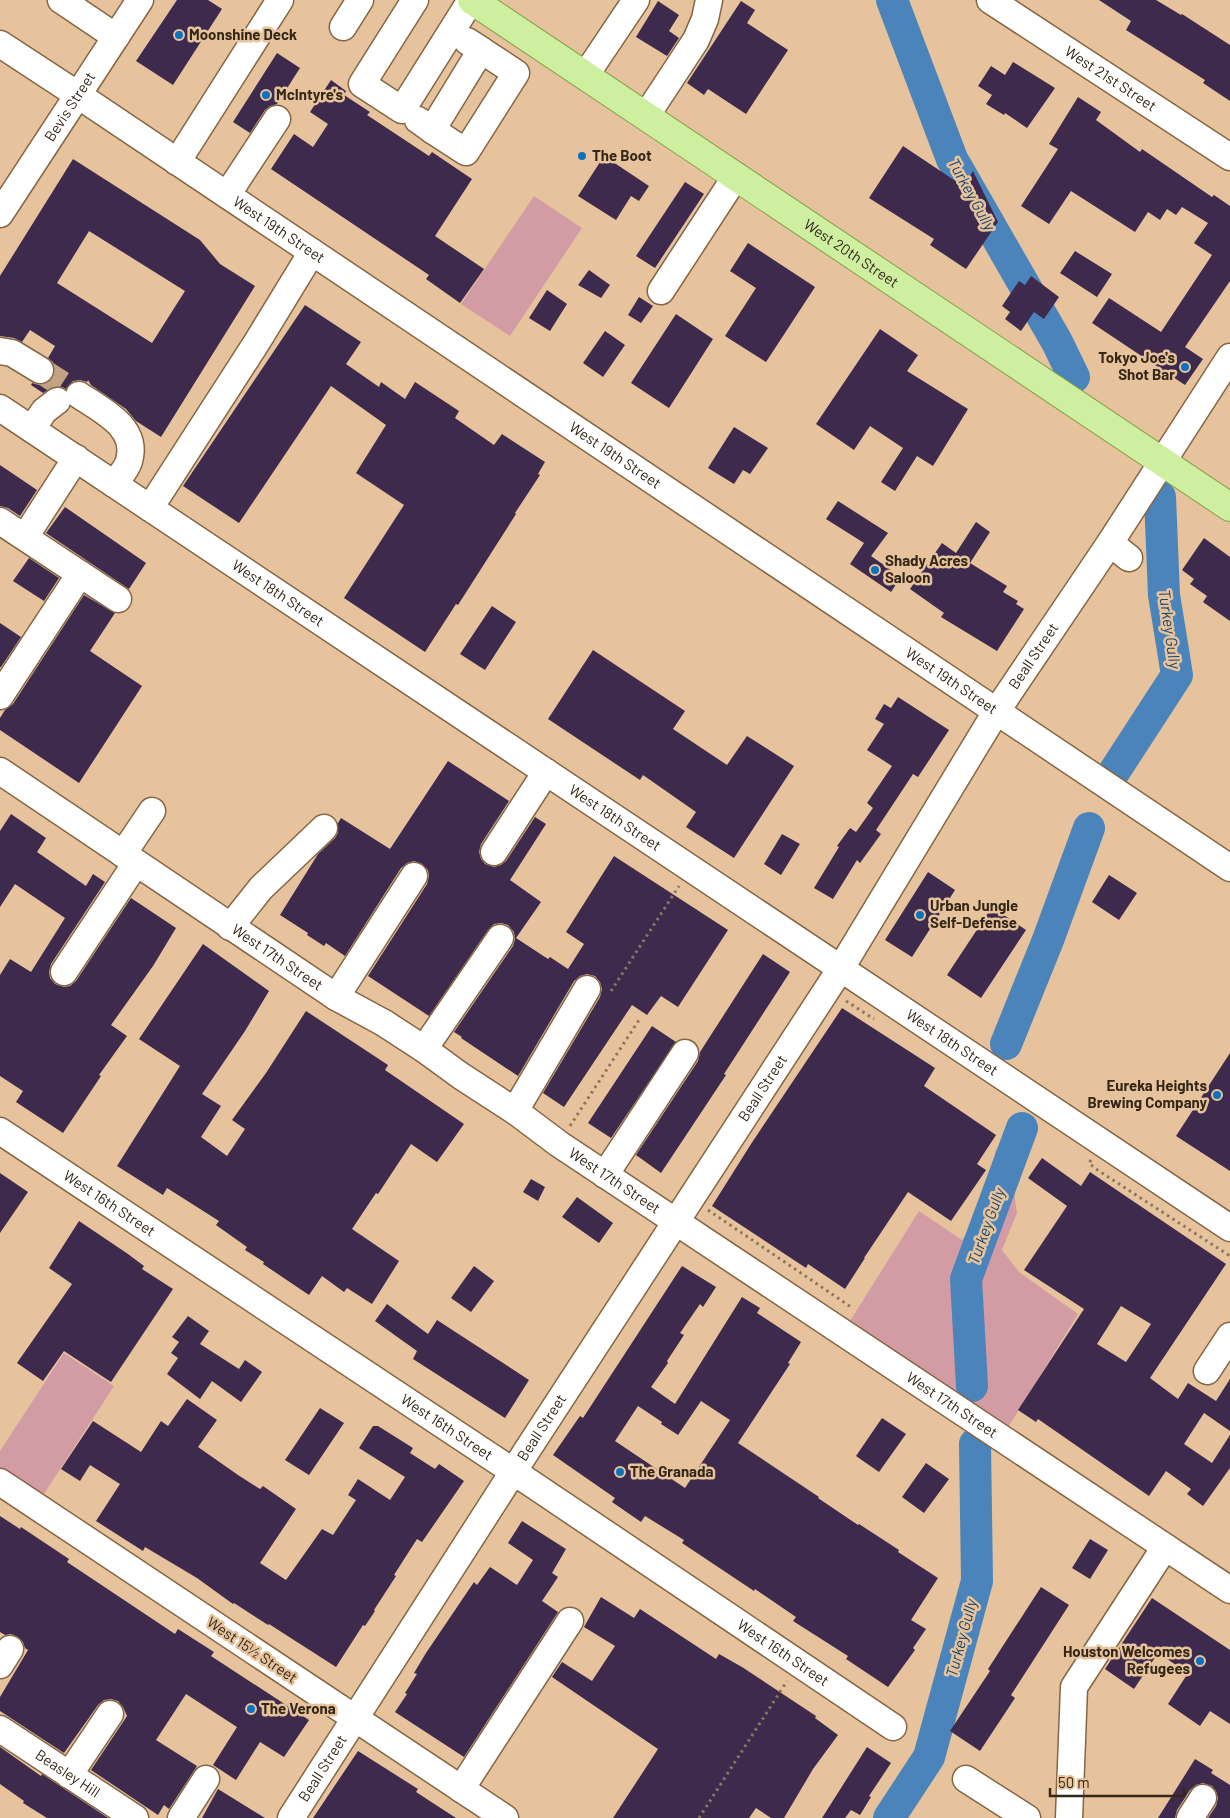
<svg xmlns="http://www.w3.org/2000/svg" width="1230" height="1818" viewBox="0 0 1230 1818" font-family="Barlow,sans-serif">
  <rect width="100%" height="100%" fill="#e6c39d"/>
  <path fill="#d39ca4" d="M534 196 582 228 510 336 461 304Z
    M1018 1119 1036 1131 1012 1177 1017 1213 1002 1250 1019 1272 1078 1314 1007 1429 850 1321 919 1211 962 1240 989 1200 995 1151Z
    M64 1353 114 1386 42 1497 0 1470V1451Z"/>
  <g fill="none" stroke-linecap="round" stroke-linejoin="round">
    <path stroke="#4a84bb" stroke-width="32" d="M892 0 952 159 1057 342 1074 377
      M1114 772 1177 675 1164 595 1160 497
      M1006 1044 1048 940 1089 828
      M972 1386 966 1279 1022 1128
      M889 1818 929 1757 977 1581 975 1444"/>
  </g>
  <path fill="#3e2a4d" fill-rule="evenodd" d="M177 0H208L222 9 173 85 136 61Z
    M1099 0H1156L1181 15 1182 14 1230 45V101L1203 83 1205 80 1126 30 1131 21Z
    M658 1 679 15 669 31 679 38 667 56 636 37Z
    M741 1 755 10 747 23 788 50 746 114 708 89 704 95 687 83Z
    M277 53 300 68 277 104 270 106 265 110 250 133 233 122Z
    M1013 62 1055 88 1027 128 1005 113 1004 115 986 104 992 95 978 86 991 66 1005 75Z
    M331 80 346 91 344 95 370 112 367 115 429 156 432 152 472 179 435 236 484 269 460 303 426 279 429 275 271 169 294 134 313 147 328 124 310 112Z
    M1078 97 1101 112 1096 120 1140 152 1142 149 1212 197 1214 195 1230 206V281L1185 347 1203 359 1185 385 1092 323 1109 298 1161 332 1212 255 1194 243 1208 223 1182 207 1176 215 1167 209 1160 220 1148 212 1135 232 1071 191 1049 224 1021 206 1058 149 1049 144Z
    M903 146 963 186 973 171 998 222 966 269 930 245 934 239 869 198Z
    M604 156 649 186 639 201 631 196 616 220 578 196Z
    M73 159 200 240 220 264 255 286 161 437 136 421 126 409 91 385 88 380 87 382 80 380 73 381 66 389 62 387 55 386 43 393 31 385 32 383 39 385 47 383 53 378 55 370 53 362 48 358 55 346 30 330 22 342 14 338 0 336V276ZM89 231 185 291 152 343 57 283Z
    M685 182 704 194 655 268 636 256Z
    M748 243 815 287 766 362 725 336 756 288 730 271Z
    M1075 251 1112 274 1097 297 1060 273Z
    M589 270 610 285 601 298 578 285Z
    M1031 276 1059 297 1044 319 1034 312 1021 331 1005 319 1010 312 1002 306 1019 281 1025 285Z
    M547 290 567 304 550 331 529 318Z
    M639 297 653 306 641 323 628 315Z
    M305 305 361 342 346 364 379 387 381 382 405 399 415 382 459 411 455 418 494 445 502 434 545 462 538 474 540 475 515 513 516 514 458 605 456 604 425 652 344 598 404 505 356 473 386 425 331 386 239 523 183 486Z
    M676 314 713 339 669 408 631 383Z
    M880 329 918 355 907 371 968 409 933 466 917 456 895 491 881 482 903 448 870 426 854 450 816 424Z
    M605 331 625 345 603 377 583 363Z
    M734 427 768 448 750 474 743 470 734 484 708 468Z
    M0 465 37 490 20 516 8 508 0 506Z
    M838 501 888 533 871 556 901 577 891 592 850 564 864 543 826 519Z
    M65 507 146 563 129 589 46 533Z
    M976 522 990 532 970 563 1007 586 1003 592 1018 601 1016 604 1024 609 997 651 941 617 944 613 910 589 942 543 956 553Z
    M1204 538 1230 557V621L1203 602 1207 596 1190 584 1194 579 1182 570Z
    M29 558 59 578 44 601 13 581Z
    M84 595 115 613 90 651 142 686 79 783 0 730V718L5 710 13 704Z
    M492 606 516 622 485 670 460 654Z
    M0 623 21 637 1 667H0Z
    M593 650 685 711 673 729 727 765 747 736 794 766 734 858 686 827 696 812 643 775 640 780 548 719Z
    M898 697 949 730 918 777 913 774 876 830 881 834 860 863 857 860 833 899 814 888 839 847 837 846 850 828 856 832 873 808 867 803 892 766 867 750 884 724 875 719 884 704 891 708Z
    M448 761 509 801 481 844 479 852 481 859 485 864 494 867 501 865 506 861 535 817 546 824 510 880 541 902 516 938 548 959 550 957 568 969 584 944 566 932 614 856 728 930 678 1007 661 996 647 1015 632 1005 564 1107 543 1093 600 997 602 989 600 982 595 976 587 974 580 976 574 981 518 1076 461 1038 462 1037 454 1032 513 946 515 939 514 932 508 925 501 923 494 924 488 930 429 1016 368 976 427 884 429 876 428 870 422 864 414 861 407 863 401 868 345 956 326 943 324 946 307 935 308 933 280 915 318 854 335 838 338 833V823L341 818 390 849Z
    M11 814 46 838 37 852 86 886 93 874 105 882 51 964 49 972 50 978 55 984 64 987 70 986 76 981 131 898 176 928 153 966 111 1025 127 1036 99 1075 101 1076 63 1133 16 1102 23 1091 0 1076V975L10 959 31 972 65 918 15 884 0 907V831Z
    M782 834 800 844 781 875 764 864Z
    M928 872 955 890 912 957 885 940Z
    M1109 875 1137 893 1119 920 1092 902Z
    M992 907 1026 930 981 998 947 975Z
    M203 944 269 991 245 1031 202 1094 221 1106 201 1137 227 1156 245 1129 232 1120 266 1073 306 1011 388 1065 385 1070 464 1124 437 1162 411 1144 378 1194 376 1193 352 1229 399 1261 372 1304 347 1288 344 1292 322 1276 309 1295 263 1264 264 1262 245 1250 247 1247 216 1225 219 1221 167 1188 163 1195 117 1166 180 1066 139 1039Z
    M763 954 790 972 724 1074 726 1075 661 1173 636 1155 698 1061 700 1052Z
    M842 1008 935 1068 924 1086 996 1135 977 1164 986 1170 951 1221 908 1192 864 1258H865L845 1289 808 1264 806 1268 712 1206 751 1144Z
    M652 1026 676 1042 611 1138 588 1123Z
    M1230 1053V1171L1176 1136Z
    M1042 1158 1081 1186 1090 1172 1226 1264 1150 1378 1178 1399 1188 1383 1216 1401 1230 1379V1431L1204 1413 1184 1444 1212 1463 1230 1435V1468L1203 1506 1187 1494 1191 1489 1166 1471 1149 1496 1038 1419 1036 1422 1018 1410 1084 1309 1024 1270 1067 1206 1028 1178ZM1121 1306 1151 1324 1126 1362 1097 1344Z
    M0 1173 28 1192 0 1233Z
    M531 1179 545 1187 538 1201 523 1192Z
    M577 1197 613 1223 599 1243 562 1217Z
    M79 1221 128 1254 144 1266 142 1269 173 1289 111 1382 64 1351 43 1381 17 1363 72 1284 49 1268Z
    M474 1266 494 1281 471 1312 451 1298Z
    M682 1266 716 1287 703 1307 700 1304 680 1333 684 1335 667 1361 668 1363 651 1387 675 1404 742 1297 760 1308 757 1313 801 1342 788 1363 790 1364 738 1443 819 1497 818 1498 858 1525 859 1524 899 1550 898 1552 938 1578 911 1620 926 1629 913 1648 915 1650 888 1687 846 1659 848 1656 793 1621 796 1617 755 1589 754 1591 682 1543 684 1540 645 1516 641 1522 612 1502 615 1498 553 1455 580 1416 583 1418ZM701 1401 730 1420 685 1488 615 1441 638 1406 662 1422 661 1424 678 1435Z
    M387 1304 428 1334 437 1320 529 1380 505 1418 413 1359 417 1351 375 1321Z
    M188 1316 209 1331 200 1344 239 1369 245 1360 262 1372 241 1402 212 1381 200 1399 167 1374 178 1358 171 1353 179 1342 172 1337Z
    M187 1399 217 1420 198 1447 238 1475 260 1489 263 1486 296 1509 260 1563 286 1580 322 1529 333 1535 356 1500 348 1495 358 1479 390 1500 405 1477 359 1448 373 1426H378L413 1448 410 1453 435 1469 439 1464 464 1481 422 1542 417 1539 394 1575 396 1576 374 1610 375 1611 365 1626 363 1625 336 1667 269 1624 268 1625 234 1603 233 1604 197 1578 145 1547 143 1551 96 1521 120 1484 90 1465 80 1481 61 1469 93 1421 141 1452 161 1421 168 1426Z
    M320 1408 344 1423 309 1475 285 1460Z
    M882 1418 906 1434 879 1472 856 1456Z
    M926 1463 949 1479 924 1513 902 1497Z
    M0 1516 20 1529 21 1527 69 1559 67 1562 175 1634 178 1629 214 1652 211 1656 309 1720 284 1757 260 1742 236 1780 213 1765 237 1727 186 1694 156 1740 197 1766 169 1809 164 1805 158 1815 91 1770 127 1716 123 1707 118 1701 111 1699 104 1700 98 1705 64 1753 0 1711V1697L28 1650 25 1648 23 1642 18 1637 11 1634 5 1635 0 1632Z
    M522 1521 566 1549 552 1573 558 1577 542 1601 558 1612 464 1757 395 1712 407 1694 405 1693 417 1674 414 1673 426 1653 474 1582 477 1585 490 1567 517 1585 533 1560 508 1543Z
    M1090 1539 1108 1550 1090 1579 1072 1568Z
    M1041 1587 1069 1605 1011 1695 1015 1698 980 1751 950 1731 990 1671 988 1669Z
    M601 1597 634 1618 640 1609 716 1659 719 1654 742 1667 816 1716 815 1718 838 1735 813 1769 784 1818H771L756 1808 749 1818H613L658 1749 552 1677 562 1662 592 1681 615 1646 584 1627Z
    M1152 1598 1230 1650V1724L1210 1711 1200 1726 1168 1704 1188 1673 1158 1653 1134 1689 1105 1669Z
    M0 1747 41 1776 42 1774 108 1818H47L23 1803 24 1801 0 1784Z
    M867 1747 891 1763 869 1796 871 1797 860 1815 851 1810 845 1818H822Z
    M358 1751 418 1789 416 1792 456 1818H313Z
    M1195 1759 1213 1770 1211 1773 1230 1785V1818H1208L1216 1806 1218 1798 1216 1791 1212 1786 1203 1783 1196 1785 1190 1790 1177 1810 1175 1818H1158Z
    M218 1789 265 1818H202Z"/>
  <g fill="none" stroke-linecap="round" stroke-linejoin="round">
    <path stroke="#c2a482" stroke-width="26" stroke-dasharray="26 13" stroke-linecap="butt" d="M40 370 79 395"/>
    <g stroke="#856643" stroke-width="29">
      <g id="minor">
        <path d="M61 0 116 37"/>
        <path d="M415 0 362 84 402 110 471 0"/>
        <path id="s1" d="M990 0 1230 157"/>
        <path d="M343 27 360 0"/>
        <path id="s2" d="M0 44 78 95 1230 868"/>
        <path d="M585 76 636 0"/>
        <path d="M646 116 696 40 705 19 709 0"/>
        <path d="M418 120 432 130 481 50 467 41"/>
        <path d="M432 130 466 152 516 73 481 50"/>
        <path d="M177 162 280 0"/>
        <path d="M227 195 277 119"/>
        <path id="s3" d="M0 214 140 0"/>
        <path d="M661 291 736 176"/>
        <path d="M0 351 12 353 40 370"/>
        <path d="M79 395C101 410 139 427 129 461 127 469 119 477 114 484"/>
        <path id="s4" d="M0 408 1230 1228"/>
        <path d="M32 429 44 411 57 401"/>
        <path d="M150 508 257 342 312 252"/>
        <path d="M0 521 118 599"/>
        <path d="M25 537 76 458"/>
        <path d="M1110 543 1129 558"/>
        <path d="M0 696 80 574"/>
        <path id="s5" d="M0 771 336 997 384 1023 424 1049 461 1076 515 1111 559 1144 1230 1590"/>
        <path d="M494 852 546 772"/>
        <path d="M123 854 152 811"/>
        <path d="M230 927 261 888 324 828"/>
        <path d="M64 972 136 863"/>
        <path d="M336 997 414 876"/>
        <path d="M424 1049 500 938"/>
        <path d="M515 1111 587 989"/>
        <path id="s6" d="M0 1131 535 1486 893 1727"/>
        <path d="M605 1175 685 1053"/>
        <path d="M1207 1371 1230 1336"/>
        <path d="M0 1482 505 1818"/>
        <path d="M0 1665 10 1649"/>
        <path id="s7" d="M0 1729 135 1818"/>
        <path d="M69 1775 110 1714"/>
        <path d="M966 1779 1027 1818"/>
        <path d="M461 1789 570 1621"/>
        <path d="M181 1818 206 1779"/>
        <path id="s8" d="M291 1818 513 1472 841 968 996 712 1110 543 1230 357"/>
        <path d="M1069 1818 1074 1687 1165 1547"/>
        <path d="M1190 1818 1203 1798"/>
      </g>
    </g>
    <g stroke="#83a147" stroke-width="30">
      <g id="major">
        <path id="s9" d="M472 0 1230 507"/>
      </g>
    </g>
    <path stroke="#8d755b" stroke-width="3" stroke-dasharray="2.5 4" stroke-linecap="butt" d="M611 991 679 886
      M846 1001 874 1019
      M570 1126 639 1020
      M1091 1160 1089 1163 1096 1169 1230 1256
      M708 1210 851 1307
      M699 1818 787 1681"/>
    <use href="#minor" stroke="#fff" stroke-width="26"/>
    <use href="#major" stroke="#ceeea0" stroke-width="28"/>
  </g>
  <g fill="#0b73be" stroke="#e6c39d" stroke-width="2">
    <circle cx="179" cy="35" r="5"/>
    <circle cx="266" cy="95" r="5"/>
    <circle cx="582" cy="156" r="5"/>
    <circle cx="1185" cy="367" r="5"/>
    <circle cx="875" cy="570" r="5"/>
    <circle cx="920" cy="915" r="5"/>
    <circle cx="1217" cy="1095" r="5"/>
    <circle cx="620" cy="1472" r="5"/>
    <circle cx="1200" cy="1661" r="5"/>
    <circle cx="251" cy="1709" r="5"/>
  </g>
  <g text-anchor="middle" stroke-width="5" stroke-linejoin="round" paint-order="stroke">
    <g font-size="15" font-weight="bold" fill="#342718" stroke="#e6c39d" text-anchor="start">
      <text x="189" y="40">Moonshine Deck</text>
      <text x="276" y="100">McIntyre's</text>
      <text x="592" y="161">The Boot</text>
      <text x="1175" y="363" text-anchor="end">Tokyo Joe's<tspan x="1175" dy="17">Shot Bar</tspan></text>
      <text x="885" y="566">Shady Acres<tspan x="885" dy="17">Saloon</tspan></text>
      <text x="930" y="911">Urban Jungle<tspan x="930" dy="17">Self-Defense</tspan></text>
      <text x="1207" y="1091" text-anchor="end">Eureka Heights<tspan x="1207" dy="17">Brewing Company</tspan></text>
      <text x="630" y="1477">The Granada</text>
      <text x="1190" y="1657" text-anchor="end">Houston Welcomes<tspan x="1190" dy="17">Refugees</tspan></text>
      <text x="261" y="1714">The Verona</text>
    </g>
    <g font-size="15" fill="#342718" stroke="#e6c39d">
      <text dy="5" stroke="none"><textPath href="#s1" startOffset="144">West 21st Street</textPath></text>
      <text dy="5" stroke="none"><textPath href="#s3" startOffset="128">Bevis Street</textPath></text>
      <text dy="5" stroke="none"><textPath href="#s2" startOffset="335">West 19th Street</textPath></text>
      <text dy="5" stroke="none"><textPath href="#s9" startOffset="456">West 20th Street</textPath></text>
      <text dy="5" stroke="none"><textPath href="#s2" startOffset="740">West 19th Street</textPath></text>
      <text dy="5" stroke="none"><textPath href="#s4" startOffset="334">West 18th Street</textPath></text>
      <text dy="5" stroke="none"><textPath href="#s8" startOffset="1379">Beall Street</textPath></text>
      <text dy="5" stroke="none"><textPath href="#s2" startOffset="1145">West 19th Street</textPath></text>
      <text dy="5" stroke="none"><textPath href="#s4" startOffset="739">West 18th Street</textPath></text>
      <text dy="5" stroke="none"><textPath href="#s5" startOffset="334">West 17th Street</textPath></text>
      <text dy="5" stroke="none"><textPath href="#s4" startOffset="1144">West 18th Street</textPath></text>
      <text dy="5" stroke="none"><textPath href="#s8" startOffset="869">Beall Street</textPath></text>
      <text dy="5" stroke="none"><textPath href="#s5" startOffset="739">West 17th Street</textPath></text>
      <text dy="5" stroke="none"><textPath href="#s6" startOffset="131">West 16th Street</textPath></text>
      <text dy="5" stroke="none"><textPath href="#s5" startOffset="1144">West 17th Street</textPath></text>
      <text dy="5" stroke="none"><textPath href="#s6" startOffset="536">West 16th Street</textPath></text>
      <text dy="5" stroke="none"><textPath href="#s8" startOffset="464">Beall Street</textPath></text>
      <text transform="translate(252 1650) rotate(34)" y="5">West 15½ Street</text>
      <text dy="5" stroke="none"><textPath href="#s6" startOffset="941">West 16th Street</textPath></text>
      <text dy="5" stroke="none"><textPath href="#s8" startOffset="59">Beall Street</textPath></text>
      <text dy="5" stroke="none"><textPath href="#s7" startOffset="81">Beasley Hill</textPath></text>
    </g>
    <g font-size="16" font-style="italic" fill="#1b466c" stroke="#e6c39d">
      <text transform="translate(972 194) rotate(61)" y="6">Turkey Gully</text>
      <text transform="translate(1170 629) rotate(82)" y="6">Turkey Gully</text>
      <text transform="translate(986 1226) rotate(-70)" y="6">Turkey Gully</text>
      <text transform="translate(961 1638) rotate(-75)" y="6">Turkey Gully</text>
    </g>
  </g>
  <path d="M1050 1788v8h134v-8" fill="none" stroke="#342718" stroke-width="2.5"/>
  <text x="1058" y="1788" font-size="15" fill="#342718" stroke="#e6c39d" stroke-width="4" paint-order="stroke">50 m</text>
</svg>
